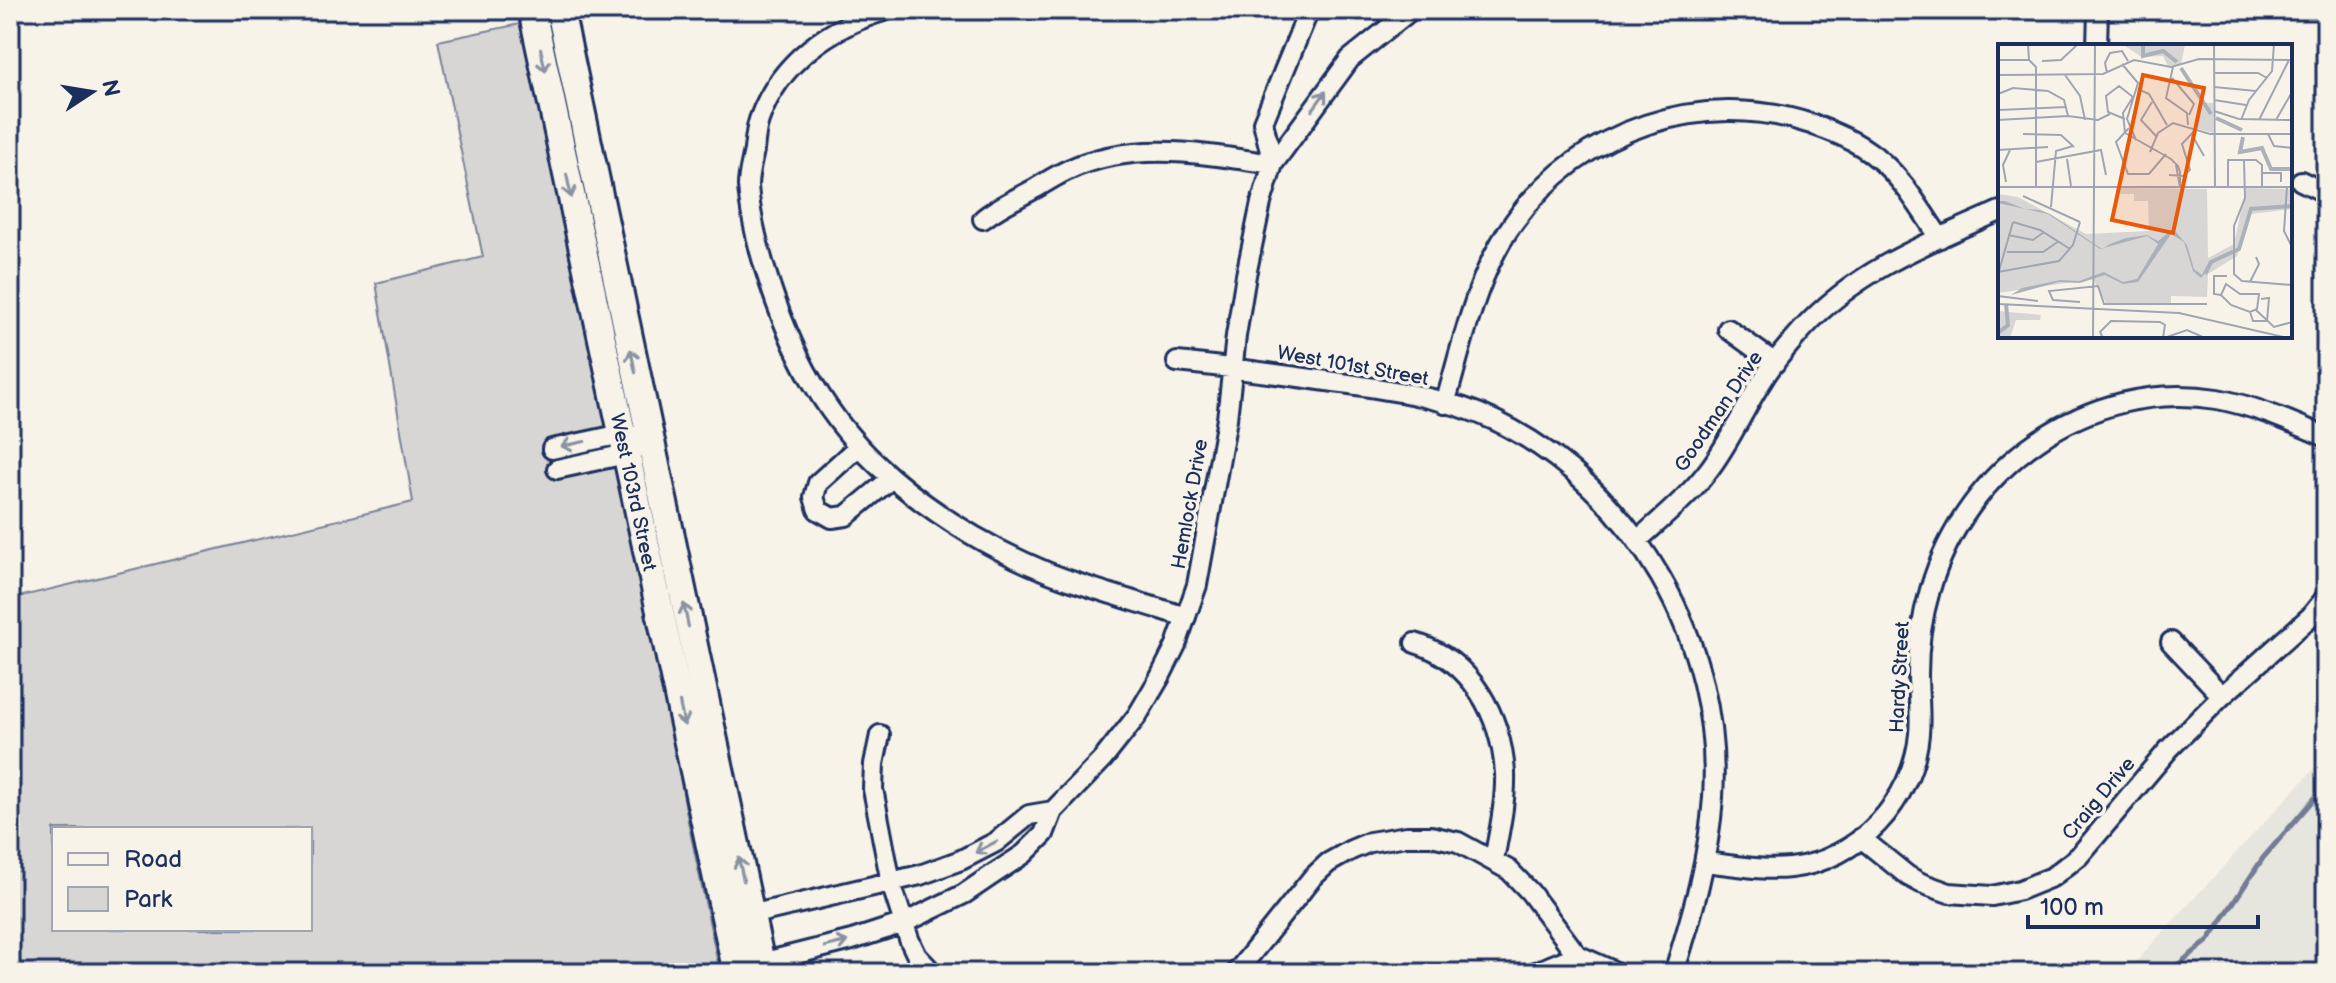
<svg xmlns="http://www.w3.org/2000/svg" width="2336" height="983" viewBox="0 0 2336 983" font-family="'Balsamiq Sans',sans-serif">
  <rect width="100%" height="100%" fill="#f7f3e8"/>
  <filter id="ink" filterUnits="userSpaceOnUse"><feTurbulence type="fractalNoise" baseFrequency=".0125" numOctaves="2"/><feDisplacementMap in="SourceGraphic" scale="16" xChannelSelector="R" yChannelSelector="G"/><feConvolveMatrix kernelMatrix="1 2 1 2 8 2 1 2 1" color-interpolation-filters="sRGB"/></filter>
  <g filter="url(#ink)">
    <path fill="#e6e5de" d="M2326 756V973H2125Z"/>
    <path fill="#d7d6d4" stroke="#798299" stroke-width="2" fill-rule="evenodd" d="M525 23 660 666 689 826 720 973H10V599L413 502 376 283 483 257 438 41ZM54 829H310V929H54Z"/>
    <g fill="none" stroke-linecap="round" stroke-linejoin="round">
      <path stroke="#727c95" stroke-width="5" d="M2167 973 2208 941 2263 858 2326 785"/>
      <g stroke="#1b2f5e" stroke-width="24">
        <path id="minor" d="M887 10C831 26 779 62 759 120 756 129 755 140 754 150 752 161 748 174 748 186 750 214 757 242 765 269 790 351 825 421 892 478 939 518 991 549 1047 572 1092 590 1140 602 1186 617
          M2097 46 2098 10
          M1273 164 1263 122 1309 10
          M2301 181 2326 193
          M983 219C999 206 1018 198 1036 188 1046 182 1057 175 1068 170 1133 140 1204 154 1273 164
          M1728 329 1775 363
          M1177 362C1227 367 1277 374 1327 381 1383 389 1444 396 1496 421 1635 489 1723 643 1713 797 1709 858 1692 915 1674 973
          M1445 404C1463 343 1476 274 1514 222 1580 129 1702 88 1811 124 1834 132 1857 141 1876 157 1903 178 1920 209 1940 238
          M859 446 818 483 814 497 818 510 832 518 846 516 892 478
          M552 449 622 434 634 436
          M557 469 626 454 633 449
          M1637 541C1661 519 1687 498 1707 472 1730 443 1744 408 1764 378 1774 361 1789 345 1802 330 1855 271 1929 242 2000 211
          M2171 642 2222 696
          M1415 643C1472 660 1501 716 1505 773 1506 802 1499 832 1494 860
          M880 735 874 764 873 789 891 883 909 939 917 956 933 973
          M1861 838 1908 876 1921 883 1949 893 1992 896 2020 890 2052 877 2079 856 2169 749 2222 696 2310 617 2326 597
          M1705 862C1733 865 1762 871 1790 868 1858 861 1913 801 1919 734 1921 714 1918 694 1918 674 1918 646 1922 617 1930 590 1965 467 2088 378 2217 399 2255 406 2291 422 2326 437
          M745 922 750 915 920 875 961 860 996 842 1029 815 1053 811
          M751 956 761 963 852 940 904 923 964 894 992 875 1024 854 1044 834 1053 811 1103 759 1137 716 1160 677 1176 645 1197 585 1227 419 1236 336 1246 275 1261 203 1273 164 1350 59 1411 10
          M1236 973 1312 878 1328 863 1351 850 1370 842 1407 836H1431L1458 842 1509 870 1530 892 1577 955 1618 973
          M1533 973 1577 955"/>
      </g>
      <g stroke="#1b2f5e" stroke-width="32">
        <path id="secondary" d="M532 10 737 973
          M560 10 763 973"/>
      </g>
      <use href="#minor" stroke="#f7f3e8" stroke-width="18"/>
      <use href="#secondary" stroke="#f7f3e8" stroke-width="26"/>
    </g>
    <defs><path id="oneway-shaft" d="M-6 0H5M1.5-3L5.5 0L1.5 3" fill="none" stroke-width="1.6" stroke-linecap="round" stroke-linejoin="round" transform="scale(2)"/></defs>
    <g stroke="#8991a3">
      <use href="#oneway-shaft" transform="translate(543 60) rotate(78)"/>
      <use href="#oneway-shaft" transform="translate(1319 101) rotate(-54)"/>
      <use href="#oneway-shaft" transform="translate(569 186) rotate(78)"/>
      <use href="#oneway-shaft" transform="translate(633 361) rotate(-102)"/>
      <use href="#oneway-shaft" transform="translate(573 444) rotate(168)"/>
      <use href="#oneway-shaft" transform="translate(686 615) rotate(-102)"/>
      <use href="#oneway-shaft" transform="translate(682 714) rotate(78)"/>
      <use href="#oneway-shaft" transform="translate(986 847) rotate(152)"/>
      <use href="#oneway-shaft" transform="translate(741 869) rotate(-102)"/>
      <use href="#oneway-shaft" transform="translate(836 944) rotate(-14)"/>
    </g>
  </g>
  <g text-anchor="middle" stroke-width="7" stroke-linejoin="round" paint-order="stroke">
    <g font-size="20" fill="#1b2f5e" stroke="#f7f3e8">
      <text transform="translate(1353 365) rotate(10)" y="7">West 101st Street</text>
      <text transform="translate(1718 411) rotate(-56)" y="7">Goodman Drive</text>
      <text transform="translate(634 492) rotate(78)" y="7">West 103rd Street</text>
      <text transform="translate(1189 504) rotate(-80)" y="7">Hemlock Drive</text>
      <text transform="translate(1899 677) rotate(-87)" y="7">Hardy Street</text>
      <text transform="translate(2098 798) rotate(-50)" y="7">Craig Drive</text>
    </g>
  </g>
  <g transform="translate(1998 44)">
    <rect width="294" height="294" fill="#f7f3e8"/>
    <path d="M124 0 153 1H187L183 20 170 22 165 12 144 13ZM204 59H215V89L197 84ZM122 144 209 145 210 214 236 200 248 144 294 145V165L253 170 239 212 210 230 209 253 173 252V259H108L95 235 0 249V150L20 153 88 190 151 187 150 157H136V150H122ZM0 267 43 271 42 276H18L12 294H0Z" fill="#d7d6d4"/>
    <path d="M0 157H7L27 165 41 166 52 170 104 205 112 200 128 194 149 191 160 197 170 189 178 188 189 201 196 225 204 231 209 221V227L203 234 195 227 186 198 173 190 140 238 125 240 107 231 82 239 61 238 13 251 24 244 62 236 81 237 106 228 125 238 139 235 160 200 149 192 102 205 50 170 0 159Z" fill="#acb0b9"/>
    <path fill="none" stroke="#acb0b9" stroke-width="4" d="M145 0V12L165 7 179 18M183 24 213 70M218 74 244 86M245 93 242 108 264 104 273 125H294M207 230 213 218 241 205 253 165 294 162M0 289 10 281 8 260"/>
    <path fill="none" stroke="#9fa5b1" stroke-width="2" d="M30 0 31 16 38 23V142M216 0 217 143M0 16H31M44 17 63 16 80 0M124 20 140 39 129 75 138 96M175 23 168 54 189 69 190 81M109 29 107 19 112 9 124 7 130 17M216 29H260L269 34M0 31 105 30 136 16 173 23 201 15 294 16M67 31 82 52 87 76M174 34 196 60 191 71M216 43 258 47M140 45 151 50 169 81M0 50 15 44 50 47 66 56 70 72M135 53 125 69 127 89 173 115 180 122 182 128V143L178 121M216 56 248 61M154 58 143 76 158 92M0 66 68 63M216 67 241 75 294 76M127 75 110 68 108 52 121 42 135 53M0 76 70 72 100 76 112 70M243 76 251 56 274 27 276 0M261 76 291 16M278 76 294 48M131 84 118 98 130 130H151L168 110M25 90 63 91 76 103M270 90 276 102 294 104M194 91 206 112M0 106 50 103M152 108 160 89 175 79 212 90H294M69 115 73 142M246 116 247 154 236 182V230L244 237 294 241M38 118 103 106 108 131M264 129H283V138M171 131 185 132 192 126 184 100 198 85M8 138 5 121 12 106M0 143H294M230 143V116H258L264 121V143M289 143 286 187 294 203M25 152 82 178M53 163 58 107 75 102M15 178 42 186 72 205M10 191 35 196 46 188M9 208H45L61 197M1 227 15 178M0 228 61 217 75 201 82 178M252 238 261 220 258 213M228 240 242 250H261L259 265 252 268 233 261 223 251ZM223 251 216 250V232H229M0 252 40 257M82 258 55 256 51 247 100 242 106 260H209M0 260 181 269 290 294M258 266 276 283 294 278M252 268 255 277H269L271 254 263 255M95 294 97 0M105 294 102 288 113 277 162 278 167 281 165 294M166 294 189 286 207 294"/>
    <path fill="#e8590c" fill-opacity="0.15" stroke="#e8590c" stroke-width="4" d="M145 31 206 44 175 189 114 176Z"/>
    <rect width="294" height="294" fill="none" stroke="#1b2f5e" stroke-width="4"/>
  </g>
  <rect width="2336" height="983" fill="none" stroke="#f7f3e8" stroke-width="40"/>
  <rect x="20" y="20" width="2296" height="943" fill="none" stroke="#1b2f5e" stroke-width="3" filter="url(#ink)"/>
  <rect x="52" y="827" width="260" height="104" fill="#f7f3e8" stroke="#9fa5b1" stroke-width="2"/>
  <rect x="68" y="853" width="40" height="12" fill="#f7f3e8" stroke="#9fa5b1" stroke-width="2"/>
  <text x="124" y="867" font-size="24" fill="#1b2f5e">Road</text>
  <rect x="68" y="887" width="40" height="24" fill="#d7d6d4" stroke="#9fa5b1" stroke-width="2"/>
  <text x="124" y="907" font-size="24" fill="#1b2f5e">Park</text>
  <g transform="translate(92 92) rotate(78)" stroke="#f7f3e8" stroke-width="6" paint-order="stroke">
  <path d="M0-6L14 30L0 20L-14 30Z" fill="#1b2f5e"/>
  <text y="-12" font-size="22" font-weight="bold" text-anchor="middle" fill="#1b2f5e">N</text>
  </g>
  <path d="M2028 915v12h230v-12" fill="none" stroke="#1b2f5e" stroke-width="4"/>
  <text x="2040" y="915" font-size="24" fill="#1b2f5e" stroke="#f7f3e8" stroke-width="6" paint-order="stroke">100 m</text>
</svg>
